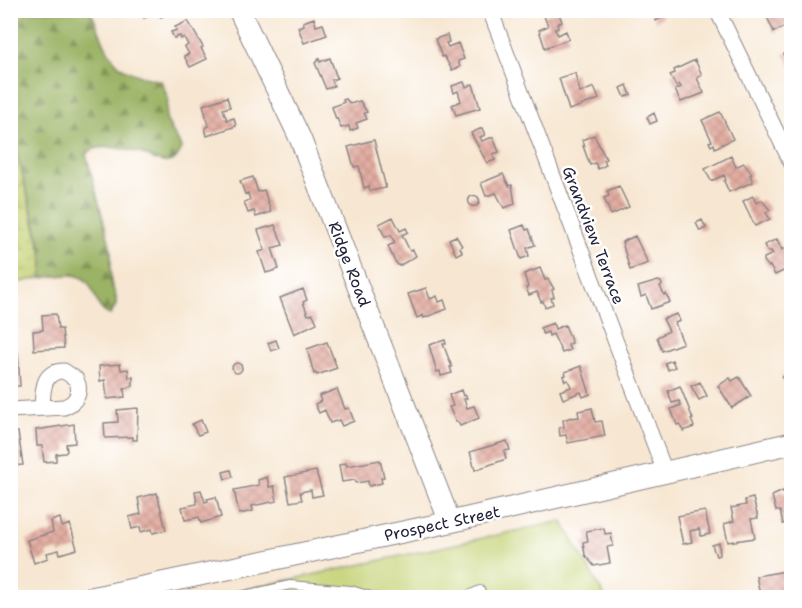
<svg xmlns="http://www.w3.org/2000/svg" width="802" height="608" viewBox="0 0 802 608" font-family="'Shantell Sans',sans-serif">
  <defs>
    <pattern id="forest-firs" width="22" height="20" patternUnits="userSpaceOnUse" patternTransform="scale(1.5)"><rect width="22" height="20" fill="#9bb365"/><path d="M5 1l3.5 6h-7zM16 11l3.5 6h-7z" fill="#7e9154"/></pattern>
    <pattern id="wetland-marsh" width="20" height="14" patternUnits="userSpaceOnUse" patternTransform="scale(1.5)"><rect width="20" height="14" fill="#c4d173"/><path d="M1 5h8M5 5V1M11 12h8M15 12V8" fill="none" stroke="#a8b364"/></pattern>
    <pattern id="building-cross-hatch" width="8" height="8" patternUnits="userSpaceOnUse" patternTransform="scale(1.5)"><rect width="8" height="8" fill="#e3ada2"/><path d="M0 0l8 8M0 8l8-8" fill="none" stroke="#c2958c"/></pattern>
  </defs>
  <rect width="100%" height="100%" fill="#fff"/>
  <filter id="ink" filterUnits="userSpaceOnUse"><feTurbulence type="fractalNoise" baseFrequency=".0167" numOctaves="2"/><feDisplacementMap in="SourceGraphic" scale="12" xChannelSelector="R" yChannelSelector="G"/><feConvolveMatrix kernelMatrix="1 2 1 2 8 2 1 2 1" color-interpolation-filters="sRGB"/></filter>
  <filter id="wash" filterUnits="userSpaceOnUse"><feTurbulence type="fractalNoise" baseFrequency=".008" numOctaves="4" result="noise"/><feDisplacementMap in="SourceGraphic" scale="24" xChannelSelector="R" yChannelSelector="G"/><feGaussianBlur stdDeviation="1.35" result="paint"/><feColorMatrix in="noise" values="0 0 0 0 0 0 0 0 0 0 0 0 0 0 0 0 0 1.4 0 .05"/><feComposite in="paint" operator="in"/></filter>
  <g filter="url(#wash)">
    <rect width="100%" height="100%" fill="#f7e7d2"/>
    <path fill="#c4d173" stroke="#737a57" stroke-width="1.5" d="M562 521 605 597 206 598Z"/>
    <path fill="url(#forest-firs)" stroke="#5e6a50" stroke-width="1.5" d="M10 11H90C100 28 104 52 120 66 130 74 148 78 161 81L168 98 166 119 181 147C180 156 174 162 165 162 155 162 146 154 137 152 124 148 96 143 86 154L111 249V283L116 297V305L110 315C91 308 98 282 78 276 67 273 52 277 40 278L43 264 42 249 18 158 11 144Z"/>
    <path fill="url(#wetland-marsh)" stroke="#737a57" stroke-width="1.5" d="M11 144 18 158 43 259 42 274 40 278 11 284Z"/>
    <g id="blocks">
      <path fill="url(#building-cross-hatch)" d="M140 10H173L161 17 157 11 144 18Z
        M427 10H441L443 16 436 18 434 15 430 16Z
        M651 10H665L661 13 663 17 656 21Z
        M767 10H792V23L774 32 767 17 770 16Z
        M558 11 562 22 557 24 558 28 555 29 558 35 566 31 569 39 545 48 539 30 548 26 544 16Z
        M314 18 316 26 323 24 327 35 304 43 298 27 304 25 303 22Z
        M188 21 203 47 201 48 207 59 190 67 184 56 189 54 185 47 188 45 184 37 181 39 180 36 174 38 171 32 177 30 175 27Z
        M447 35 449 42 446 43 448 47 458 43 464 59 458 61 460 67 452 70 444 56 442 57 435 39Z
        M792 50V69L784 54Z
        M330 58 337 78 332 80 334 86 326 89 315 63 319 59 320 62Z
        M695 60 702 75 697 78 704 93 681 102 675 90 681 87 679 84 676 86 670 75 675 73 674 70Z
        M575 73 580 93 594 87 599 99 569 110 559 78Z
        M464 82 466 87 473 84 480 108 456 115 452 105 461 101 458 91 454 93 452 86Z
        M627 85 631 95 625 97 621 88Z
        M227 97 230 107 223 109 227 120 234 118 236 126 207 136 205 128 209 126 203 105Z
        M346 99 350 104 360 101 367 112 364 113 367 119 356 123 358 128 350 131 349 126 341 128 337 118 336 119 332 107 344 102 343 100Z
        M720 112 733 139 715 148 714 144 711 146 709 142 712 141 702 120Z
        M654 113 657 121 650 124 647 117Z
        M482 128 485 135 480 137 482 141 493 137 499 152 493 154 495 160 487 163 471 133Z
        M594 135 606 159 604 160 606 165 598 169 595 163 590 165 583 146H585L582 140Z
        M374 140 386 188 370 191 369 186 364 188 359 166 354 167 348 147Z
        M731 156 736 167 744 163 752 174 750 175 753 182 729 192 724 181 726 180 724 175 711 181 705 169Z
        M503 174 509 186 512 185 515 204 504 208 496 193 486 196 481 183Z
        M253 177 258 192 264 190 271 212 256 217 254 211 248 213 244 202 250 200 248 193 245 194 240 181Z
        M619 186 629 207 611 215 604 198 609 196 607 191Z
        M468.5 201a5.5 5.5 0 1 1 11 0a5.5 5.5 0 1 1-11 0Z
        M753 196 756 203 762 200 770 210 766 213 770 219 755 226 743 201Z
        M393 217 400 231 406 228 408 232 402 235 410 251 413 250 416 256 399 266 394 260 388 246 395 243 391 235 385 237 379 224Z
        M702 220 706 228 700 231 696 223Z
        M275 225 283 245 272 248 279 269 266 273 259 252 265 250 258 230Z
        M524 225 526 230 529 229 535 245 527 248 529 256 521 259 511 230Z
        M456 236 462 246 460 247 462 252 456 255 449 239Z
        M635 236 648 263 630 270 622 242Z
        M777 239 782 250 787 247 792 257V267L775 275 770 266 769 267 764 261V258L773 254 771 251 768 252 764 245Z
        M540 268 545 280 548 279 554 289 552 290 554 297 551 298 553 304 545 307 543 301 541 302 537 292 529 295 526 288 528 287 524 274Z
        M658 281 661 282 662 285 660 286 664 295 666 294 670 302 651 309 646 295 641 297 638 287Z
        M426 288 430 299 437 296 439 302 444 300 447 309 424 318 423 315 417 318 408 294Z
        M303 289 307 300 303 302 308 315 313 314 317 323 294 334 280 298Z
        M792 290V309L786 292Z
        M56 314 58 329H62L64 348 34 350 33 331 43 330 42 315Z
        M677 314 680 321 675 323 683 343 662 351 657 337 669 331 663 319Z
        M553 323 555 329 565 325 572 343 568 345 570 350 562 353 553 334 549 336 548 332 543 334 540 328Z
        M276 340 279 348 271 351 268 343Z
        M445 340 446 344H443L452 367H450L452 373 441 376 440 371 437 372 429 345Z
        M327 342 337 368 317 375 316 373 314 374 307 349Z
        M10 353H18L20 386H10Z
        M672 360 675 367 668 370 665 363Z
        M232 368a5 5 0 1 1 10 0a5 5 0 1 1-10 0Z
        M120 364 121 370 128 369 129 378 133 377V386L124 389 125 397 107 399 105 380 100 381 99 366Z
        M581 366 590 394 583 397 581 392 563 399 560 391 571 387 568 380 565 381 563 376 566 375 565 372Z
        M792 371V397L782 377Z
        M739 377 751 396 732 408 718 386 730 378 732 381Z
        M700 382 707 396 699 400 691 386Z
        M680 386 693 419H691L694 427 683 431 680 424 677 425 671 409 681 405 679 401 672 403 668 391Z
        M337 389 345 409 349 408 354 421 342 426 339 420 330 423 325 410 319 413 315 404 321 401 319 396Z
        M461 390 463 396 465 395 467 398 464 399 467 408 474 406 479 418 460 426 458 422H456L449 407 453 406 449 395Z
        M138 408 137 440H133V437L105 438 104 423 118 422 117 410Z
        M592 408 595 422 602 421 605 436 568 443 566 435 560 436 559 428 564 427 563 420 571 417V418L579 417 578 411Z
        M201 420 206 432 198 435 192 424Z
        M74 424 75 443 66 444 67 451 65 453 56 454V461L44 462 42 446H37L36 430Z
        M10 432H18L23 465 10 466Z
        M507 441 510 450 504 451 506 459 475 470 470 452Z
        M380 460 384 477 381 478 382 483 369 486 368 481 356 483 355 480 342 482 339 465 346 463 347 466Z
        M231 470 233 477 225 479 223 472Z
        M316 471 323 495 312 497 311 490 300 492 302 500 290 502 285 477Z
        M267 477 269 487 274 486 277 501 252 506 253 511 239 514 234 490 259 485 258 480Z
        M201 490 205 502 208 501 207 499 216 497 221 517 201 523 199 517 185 520 182 507 197 504 195 491Z
        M783 491V493L789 492 792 503V521L783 524 780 511H776L772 496Z
        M157 493 166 530 153 533 152 529 141 532 140 527 132 529 129 517 141 514 138 498Z
        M753 498 758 518 751 519 755 538 728 542 724 524 734 521 731 508 746 505 745 500Z
        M705 511 710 534 701 536 699 529 690 531 692 542 683 544 677 516Z
        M60 518 62 527 70 524 77 549 60 554 59 550 47 553 48 558 34 563 27 540 53 532 51 521Z
        M604 528 605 534 611 533 613 546 607 547 610 563 594 566 585 555 583 542 588 541 586 531Z
        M719 543 720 555 716 556 712 545Z
        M792 570V598H781L780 592 772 596 769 593 760 594 756 576Z"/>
    </g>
  </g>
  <g filter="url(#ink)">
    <use href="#blocks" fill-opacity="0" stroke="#8c8486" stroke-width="1.5"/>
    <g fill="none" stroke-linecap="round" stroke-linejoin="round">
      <g stroke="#8c8486" stroke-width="10">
        <path id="lane" d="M231 598 290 585 351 590 378 598
          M462 598 480 590 484 598"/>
      </g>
      <g stroke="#8c8486" stroke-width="17">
        <path id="street" d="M490 10 665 472
          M717 10 792 164
          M10 410 64 407C77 402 82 392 76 379L64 371C42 371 43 390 42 408"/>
      </g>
      <g stroke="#8c8486" stroke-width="23">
        <path id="secondary" d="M239 10 300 138 450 522
          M91 598 450 522 792 443"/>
      </g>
      <use href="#lane" stroke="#fff" stroke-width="8"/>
      <use href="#street" stroke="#fff" stroke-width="15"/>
      <use href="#secondary" stroke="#fff" stroke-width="21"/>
    </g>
  </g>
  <g text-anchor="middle" stroke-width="5" stroke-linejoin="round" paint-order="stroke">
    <g font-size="16" fill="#22223b" stroke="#fff">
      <text transform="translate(594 235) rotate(69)" y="6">Grandview Terrace</text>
      <text transform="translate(350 264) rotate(69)" y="6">Ridge Road</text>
      <text transform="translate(442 523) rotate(-12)" y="6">Prospect Street</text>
    </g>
  </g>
  <rect width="802" height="608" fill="none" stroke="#fff" stroke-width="36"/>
</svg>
